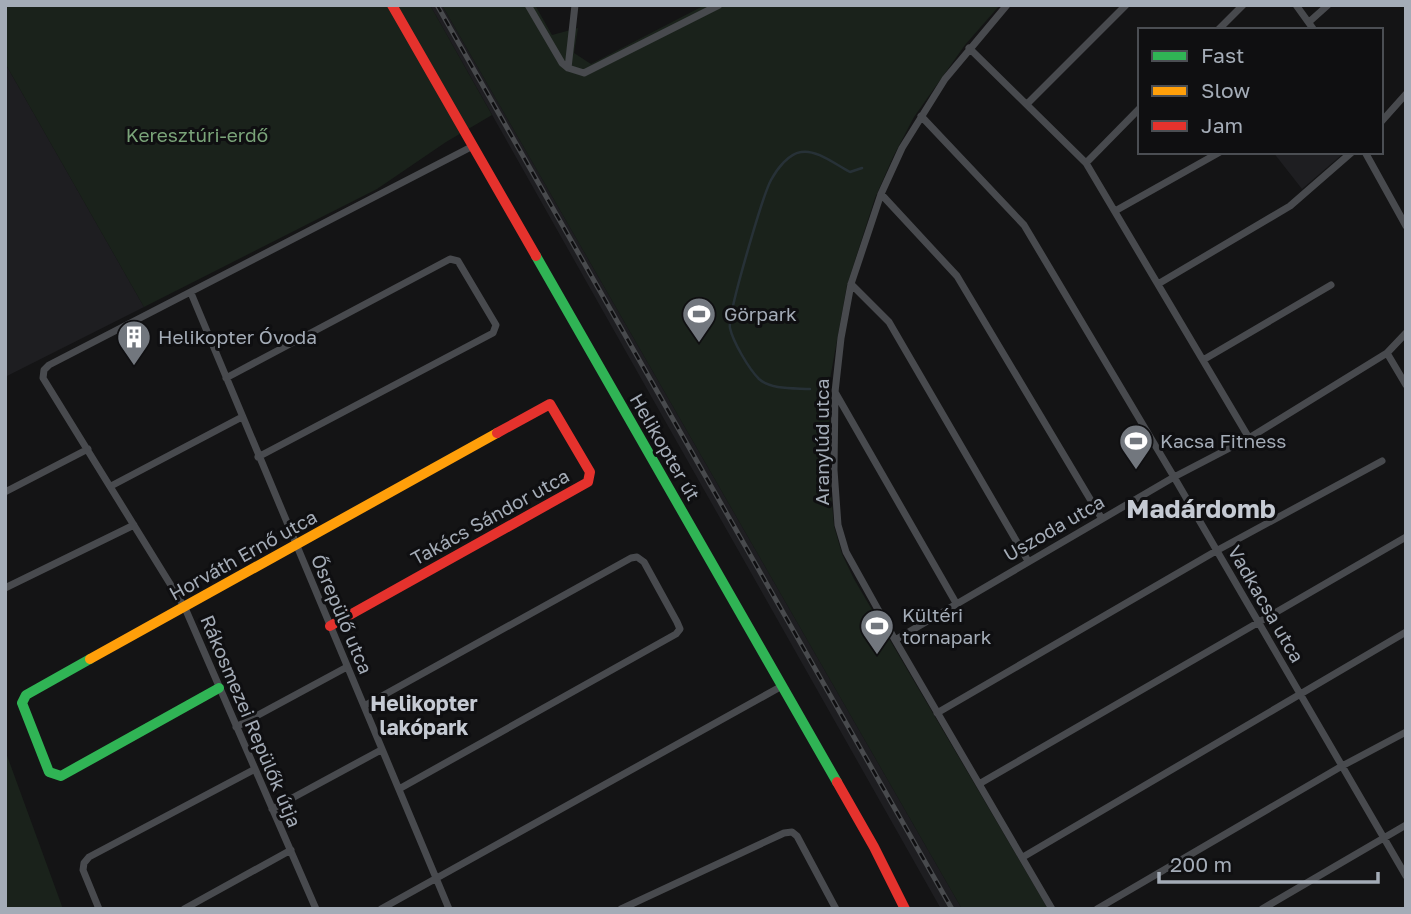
<svg xmlns="http://www.w3.org/2000/svg" width="1411" height="914" viewBox="0 0 1411 914" font-family="'Golos Text',sans-serif">
  <rect width="100%" height="100%" fill="#141415"/>
  <path fill="#1e1e21" d="M430 5H442L962 909H941Z
    M5 63 144 307 5 377Z
    M1273 152H1345L1302 189Z"/>
  <path fill="#1a221b" d="M5 5H430L492 115 446 142 377 189 144 307 5 63Z
    M442 5H535L552 35 578 28 574 53 591 64 705 5H1000L965 45 914 117 893 157 875 198 847 285 830 379 829 470 834 526 842 554 854 579 1048 909H962Z
    M5 750 63 909H5Z"/>
  <g fill="none" stroke-linecap="round" stroke-linejoin="round">
    <path stroke="#273137" stroke-width="2.5" d="M810 389C795 388 771 390 759 379 749 369 733 342 730 328 727 316 763 195 771 180 777 169 788 154 801 152 817 149 836 165 850 172L862 168"/>
    <path stroke="#484a4e" stroke-width="7" d="M528 5 562 63 568 68 584 73 719 5
      M1007 5 945 79 902 148 881 194 851 284 841 338 835 392 834 470 838 525 846 552 895 640 1052 909
      M1296 5 1314 30
      M1309 22 1328 5
      M1218 30 1243 5
      M969 48 1086 163 1249 438
      M568 68 575 5
      M1028 103 1126 5
      M921 116 1024 225 1174 477 1406 876
      M1381 122 1406 94
      M1365 152 1406 226
      M1086 163 1140 108
      M881 194 957 276 1102 519
      M1115 211 1220 152
      M851 284 889 322 1028 561
      M1158 284 1290 206 1352 152
      M191 293 449 909
      M1387 353 1406 385
      M1203 360 1331 285
      M226 378 450 259 458 261 496 325 493 333 258 457
      M835 392 956 603
      M111 486 242 417
      M5 492 88 449
      M5 588 134 525
      M895 640 1174 477 1249 438 1387 353 1406 333
      M364 706 631 558 637 557 644 562 677 622 680 629 676 634 399 789
      M937 713 1216 551 1382 461
      M236 727 347 667
      M979 784 1406 537
      M272 809 381 750
      M1023 857 1406 632
      M99 909 83 870 84 863 89 857 255 769
      M184 909 291 850
      M316 909 185 608 43 378 44 370 49 365 473 146
      M381 909 782 686
      M621 909 784 833 792 832 797 836 836 909
      M1097 909 1342 766 1406 732
      M1262 909 1406 825"/>
    <path stroke="#30b455" stroke-width="10" d="M536 256 837 782
      M90 659 26 695 22 703 49 772 61 776 219 688"/>
    <path stroke="#ff9f0a" stroke-width="10" d="M90 659 497 433"/>
    <path stroke="#e5322d" stroke-width="10" d="M392 5 536 256
      M330 626 588 482 590 472 550 404 497 433
      M837 782 874 847 905 909"/>
    <g stroke="#484a4d" stroke-width="5">
      <path id="rail" d="M437 5 952 909"/>
    </g>
    <use href="#rail" stroke="#0f0f11" stroke-width="2.5" stroke-dasharray="8" stroke-linecap="butt"/>
  </g>
  <defs>
    <g id="stadium-pin" transform="scale(1.75)"><path d="M0 17L-7.5 6A9.5 9.5 0 1 1 7.5 6Z" fill="#72777e" stroke="#0f0f11"/><path d="M0-5a6.5 5 0 1 0 0 10a6.5 5 0 1 0 0-10ZM-3.5-1.8h7v3.6h-7Z" fill="#fff"/></g>
    <g id="building-pin" transform="scale(1.75)"><path d="M0 17L-7.5 6A9.5 9.5 0 1 1 7.5 6Z" fill="#72777e" stroke="#0f0f11"/><path d="M-4-6H4V6H1V3H-1V6H-4ZM-2.5-4.3h1.7v1.8h-1.7ZM.8-4.3h1.7v1.8H.8ZM-2.5-1h1.7V.8h-1.7ZM.8-1h1.7V.8H.8Z" fill="#fff"/></g>
  </defs>
  <g fill-rule="evenodd">
    <use href="#stadium-pin" x="699" y="314"/>
    <use href="#building-pin" x="134" y="337"/>
    <use href="#stadium-pin" x="1136" y="441"/>
    <use href="#stadium-pin" x="877" y="626"/>
  </g>
  <g text-anchor="middle" stroke-width="6" stroke-linejoin="round" paint-order="stroke">
    <g font-size="19" fill="#7aa479" stroke="#0f0f11">
      <text x="197" y="142">Keresztúri-erdő</text>
    </g>
    <g font-size="19" fill="#a4acb7" stroke="#0f0f11" text-anchor="start">
      <text x="724" y="321">Görpark</text>
      <text x="158" y="344">Helikopter Óvoda</text>
      <text x="1160" y="448">Kacsa Fitness</text>
      <text x="902" y="622">Kültéri<tspan x="902" dy="22">tornapark</tspan></text>
    </g>
    <g font-size="19" fill="#a4acb7" stroke="#0f0f11">
      <text transform="translate(822 442) rotate(-90)" y="7">Aranylúd utca</text>
      <text transform="translate(665 447) rotate(60)" y="7">Helikopter út</text>
      <text transform="translate(490 517) rotate(-29)" y="7">Takács Sándor utca</text>
      <text transform="translate(1054 528) rotate(-30)" y="7">Uszoda utca</text>
      <text transform="translate(243 555) rotate(-29)" y="7">Horváth Ernő utca</text>
      <text transform="translate(1266 604) rotate(60)" y="7">Vadkacsa utca</text>
      <text transform="translate(342 614) rotate(67)" y="7">Ősrepülő utca</text>
      <text transform="translate(251 721) rotate(67)" y="7">Rákosmezei Repülők útja</text>
    </g>
    <g font-size="21" font-weight="bold" fill="#c5cad3" stroke="#0f0f11">
      <text x="424" y="711">Helikopter<tspan x="424" dy="24">lakópark</tspan></text>
    </g>
    <g font-size="26" font-weight="bold" fill="#c5cad3" stroke="#0f0f11">
      <text x="1201" y="518">Madárdomb</text>
    </g>
  </g>
  <rect width="1411" height="914" fill="none" stroke="#a4acb7" stroke-width="14"/>
  <rect x="1138" y="28" width="245" height="126" fill="#0f0f11" stroke="#4b4e53" stroke-width="2"/>
  <rect x="1152" y="51" width="35" height="10" fill="#30b455" stroke="#4b4e53" stroke-width="2"/>
  <text x="1201" y="63" font-size="21" fill="#a4acb7">Fast</text>
  <rect x="1152" y="86" width="35" height="10" fill="#ff9f0a" stroke="#4b4e53" stroke-width="2"/>
  <text x="1201" y="98" font-size="21" fill="#a4acb7">Slow</text>
  <rect x="1152" y="121" width="35" height="10" fill="#e5322d" stroke="#4b4e53" stroke-width="2"/>
  <text x="1201" y="133" font-size="21" fill="#a4acb7">Jam</text>
  <path d="M1159 872v10h219v-10" fill="none" stroke="#a4acb7" stroke-width="3.5"/>
  <text x="1170" y="872" font-size="21" fill="#a4acb7" stroke="#0f0f11" stroke-width="5" paint-order="stroke">200 m</text>
</svg>
